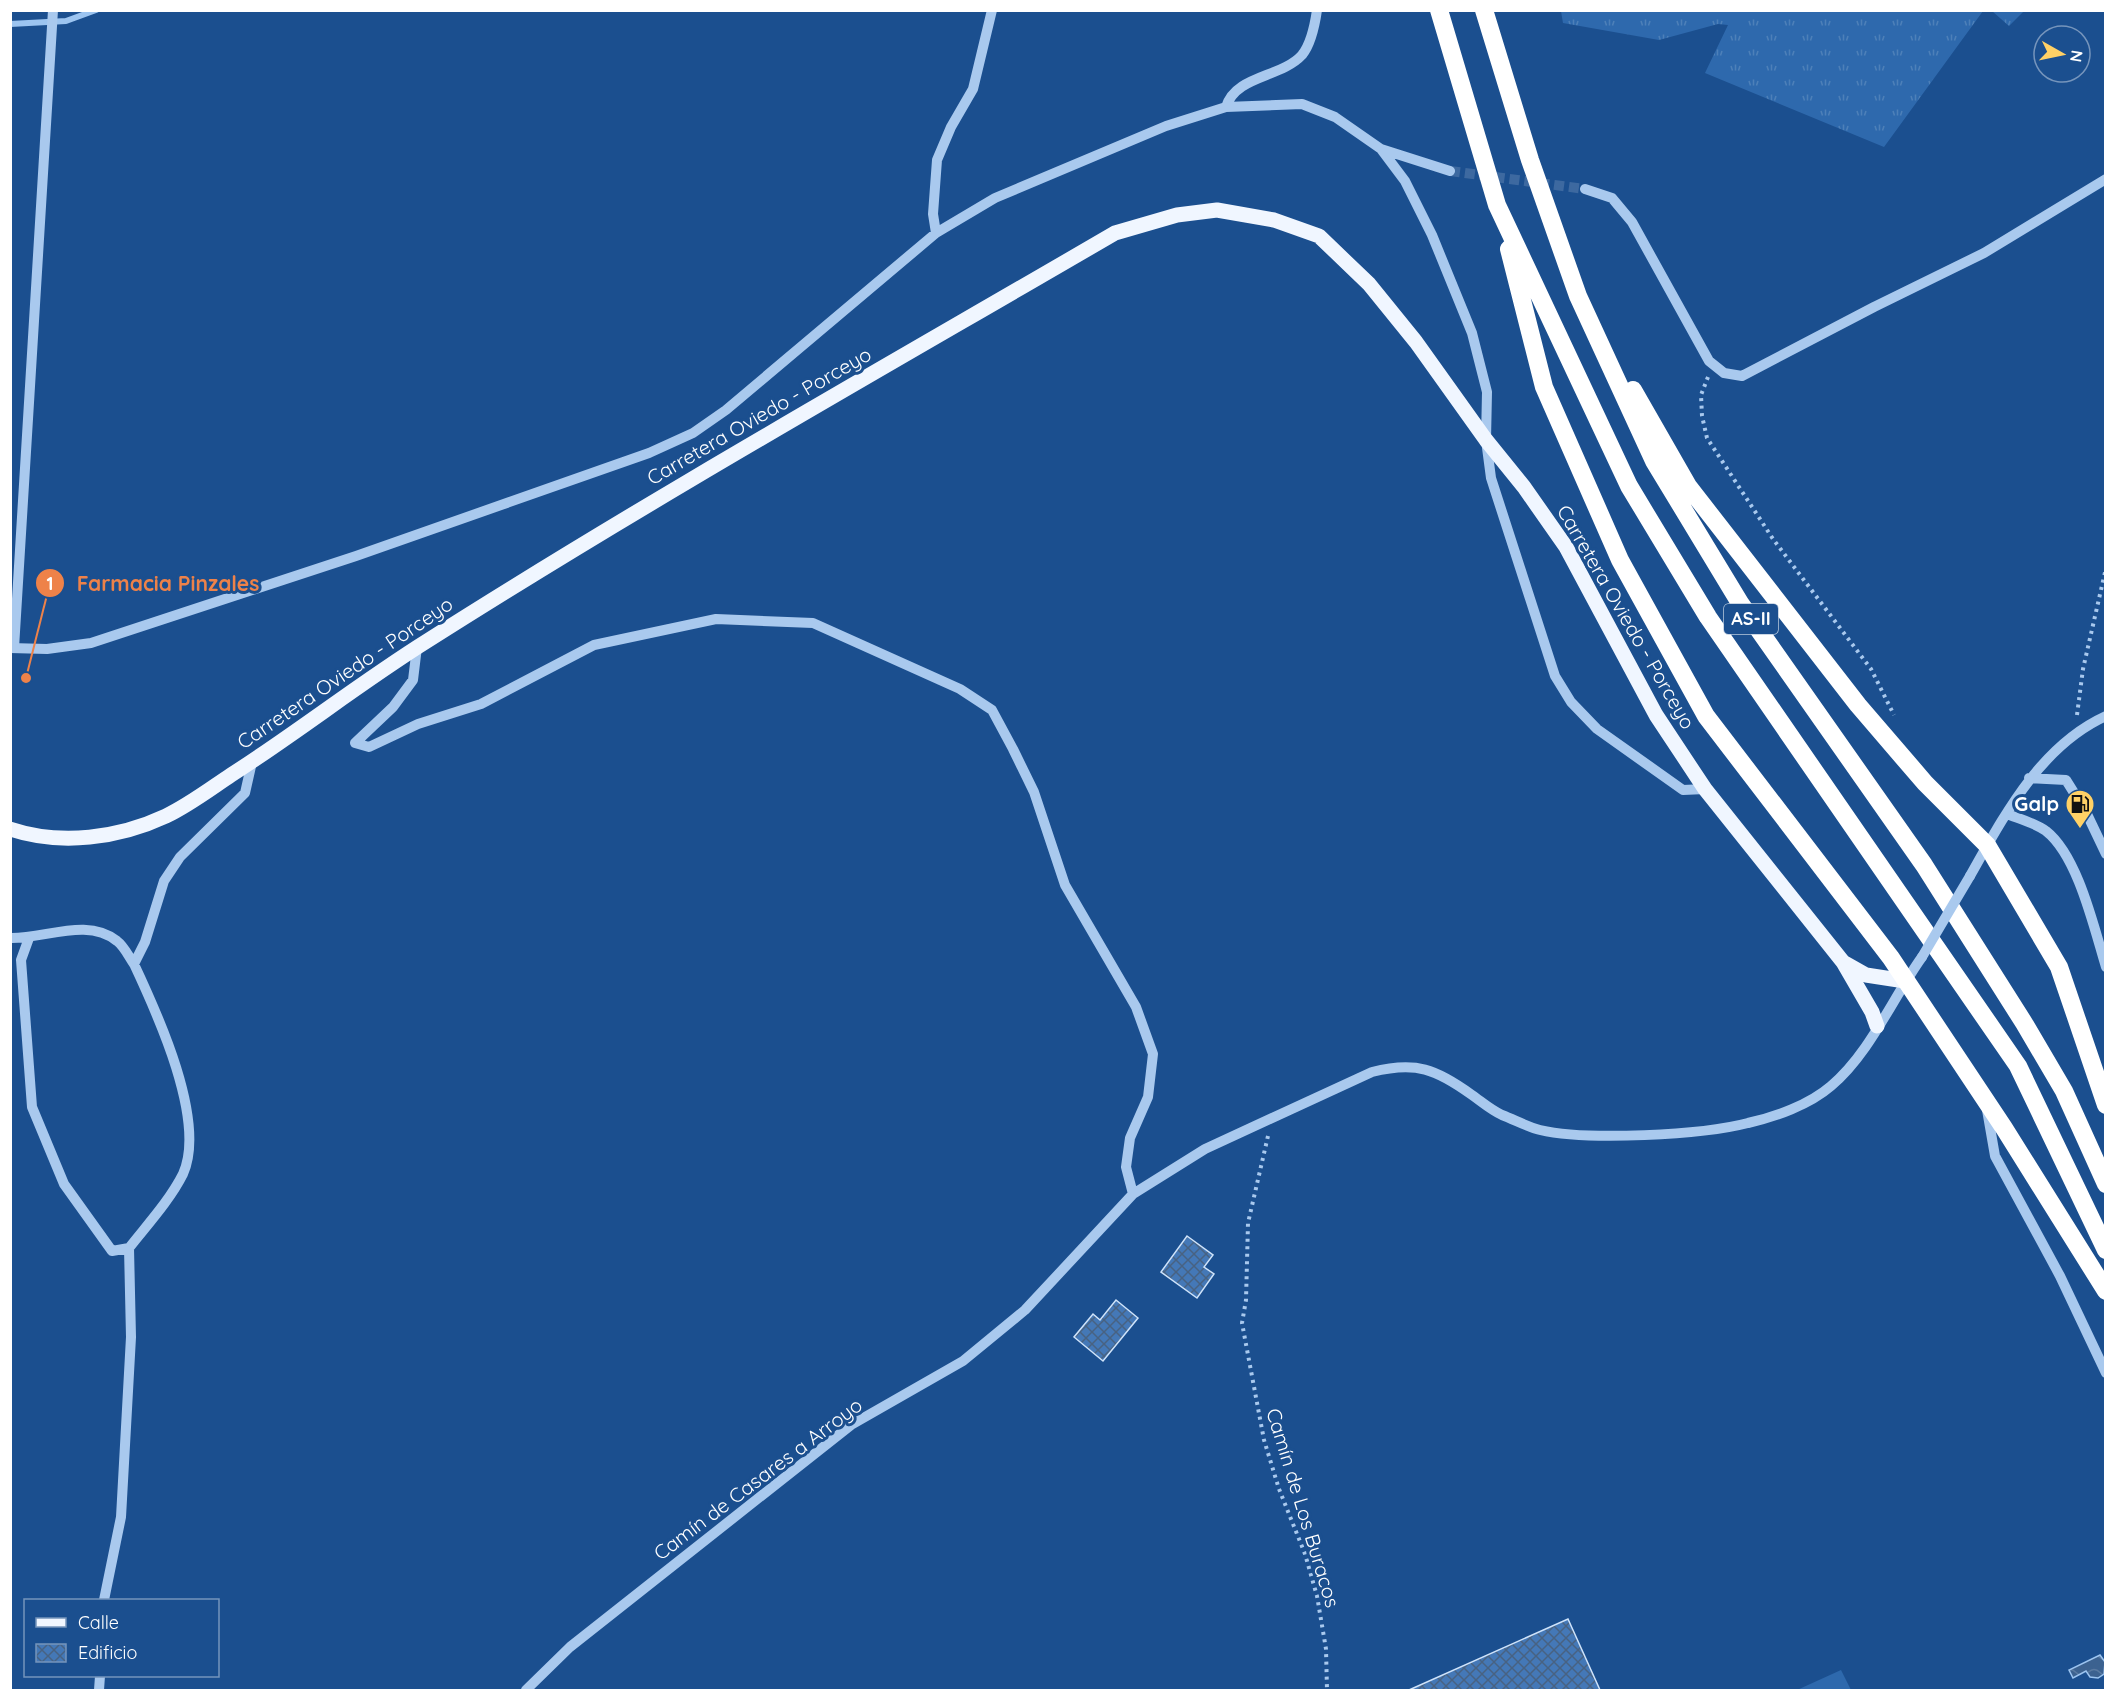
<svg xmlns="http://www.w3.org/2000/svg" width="2116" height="1701" viewBox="0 0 2116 1701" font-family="Quicksand,sans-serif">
  <defs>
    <pattern id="grass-tufts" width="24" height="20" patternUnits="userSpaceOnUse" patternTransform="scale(1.5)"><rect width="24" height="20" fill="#2e69ad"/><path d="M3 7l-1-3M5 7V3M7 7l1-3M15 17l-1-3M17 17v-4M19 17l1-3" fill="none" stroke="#4d80b9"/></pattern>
    <pattern id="water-waves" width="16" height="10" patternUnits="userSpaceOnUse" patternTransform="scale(1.5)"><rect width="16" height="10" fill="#3c6290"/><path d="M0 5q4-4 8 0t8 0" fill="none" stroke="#597aa1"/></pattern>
    <pattern id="building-cross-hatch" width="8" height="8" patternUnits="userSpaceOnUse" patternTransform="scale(1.5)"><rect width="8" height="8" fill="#4478b7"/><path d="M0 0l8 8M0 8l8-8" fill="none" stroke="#486282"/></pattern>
  </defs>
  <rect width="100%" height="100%" fill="#1b4f8f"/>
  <path fill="url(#grass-tufts)" d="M1561 11V10L1983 11 1884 147 1705 73 1728 25 1718 24 1659 40 1563 23Z
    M1992 11H2024L2009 26Z"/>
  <path fill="#2e69ad" d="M1841 1670 1851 1690H1797Z"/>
  <path fill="url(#water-waves)" stroke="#9cc4f0" stroke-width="1.5" d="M2100 1655 2105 1662 2104 1674 2098 1678 2090 1677 2086 1671 2073 1678 2069 1670Z"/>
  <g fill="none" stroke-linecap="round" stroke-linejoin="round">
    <path stroke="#9cc4f0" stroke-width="6" d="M10 24 66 21 96 10"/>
  </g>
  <path fill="url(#building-cross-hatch)" stroke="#cfe3fa" stroke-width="1.5" d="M1187 1236 1213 1255 1204 1267 1214 1274 1197 1298 1161 1272Z
    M1116 1300 1138 1318 1103 1361 1074 1337 1093 1314 1100 1320Z
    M1568 1619 1600 1690H1409Z"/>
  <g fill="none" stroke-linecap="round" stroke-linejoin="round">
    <path stroke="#3d69a0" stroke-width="10" stroke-dasharray="10 5" stroke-linecap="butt" d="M1450 171 1585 189"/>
    <path stroke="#a9c9ee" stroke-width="4" stroke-dasharray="3 4.5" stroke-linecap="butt" d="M1708 377 1701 395 1702 416 1707 438 1773 539 1871 669 1894 715
      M2077 715 2083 669 2106 568
      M1268 1136 1248 1223 1246 1300 1242 1323 1264 1440 1279 1489 1305 1554 1317 1596 1326 1649 1327 1690"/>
    <path stroke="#a9c9ee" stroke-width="10" d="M1226 107C1236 75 1281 78 1302 55 1311 44 1315 24 1317 10
      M1381 149 1450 171
      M1585 189 1612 198 1632 222 1709 361 1724 373 1742 376 1874 307 1984 253 2106 179
      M936 233 933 214 937 160 951 127 973 89 992 10
      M417 647 413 680 393 707 355 743 369 747 418 724 481 704 594 645 716 619 813 623 960 689 992 710 1013 749 1034 792 1065 885 1136 1007 1153 1054 1148 1097 1130 1138 1126 1167 1133 1194
      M10 648 47 649 91 643 356 556 649 453 693 433 726 410 936 233 995 198 1166 126 1226 107 1302 104 1335 117 1381 149 1405 181 1432 235 1472 333 1487 392 1486 440 1491 478 1555 676 1571 702 1597 729 1683 790 1705 789
      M14 648 53 10
      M2029 778 2066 780 2086 812 2106 854
      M2007 814C2020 819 2035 823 2046 831 2078 856 2094 928 2106 967
      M1970 876C2004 816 2040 746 2106 716
      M10 938C45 939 87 917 117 941 124 946 129 957 134 964L145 942 164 881 180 857 245 793 252 762
      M29 938 21 960 32 1107 64 1184 112 1251 129 1248C147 1225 170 1200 183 1174 207 1121 157 1013 134 964
      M1987 1110 1995 1156 2060 1276 2106 1373
      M104 1600 121 1517 131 1337 129 1248
      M99 1690 100 1676
      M526 1690 570 1647 851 1425 963 1361 1025 1310 1133 1194 1205 1149 1372 1072C1416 1061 1436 1069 1472 1095 1482 1102 1491 1110 1502 1115 1515 1120 1528 1127 1540 1130 1587 1141 1702 1135 1748 1123 1775 1117 1809 1105 1831 1086 1870 1053 1892 999 1922 957"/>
    <path stroke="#f0f6ff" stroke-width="15" d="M10 829C61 846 119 838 166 816 189 805 210 789 231 775 298 732 360 683 427 641 652 498 885 367 1115 233L1177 215 1217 210 1274 220 1319 236 1369 284 1416 342 1486 440 1524 487 1566 547 1656 715 1705 789 1843 962 1872 1012 1877 1026
      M1843 962 1866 975 1905 981"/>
    <path stroke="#fff" stroke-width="18" d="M1439 10 1497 205 1629 486 1708 617 2018 1066 2106 1250
      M1484 10 1530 160 1578 296 1654 461 1740 603 1924 865 2024 1023 2064 1091 2106 1184
      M1509 249 1544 387 1620 560 1706 716 1891 958 2004 1128 2106 1291
      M1633 390 1688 486 1858 705 1925 783 1987 845 2059 967 2106 1105"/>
    <path stroke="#a9c9ee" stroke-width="10" d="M1922 957 1970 876"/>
  </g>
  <defs>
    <g id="fuel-pin" transform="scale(1.5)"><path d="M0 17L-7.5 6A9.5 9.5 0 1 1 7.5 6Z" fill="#ffd166" stroke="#1b4f8f"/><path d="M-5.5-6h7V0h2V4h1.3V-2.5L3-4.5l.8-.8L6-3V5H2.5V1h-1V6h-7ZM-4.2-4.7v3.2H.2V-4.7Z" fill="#111"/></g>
  </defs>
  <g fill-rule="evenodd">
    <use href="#fuel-pin" x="2080" y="804"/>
  </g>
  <g text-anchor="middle" stroke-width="6" stroke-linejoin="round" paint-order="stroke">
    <rect fill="#1b4f8f" stroke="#bbcadd" stroke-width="1.5" x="1724" y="604" width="54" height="30" rx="4.5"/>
    <g font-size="18" font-weight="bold" fill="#fff">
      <text x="1751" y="625">AS-II</text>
    </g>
    <g font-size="20" fill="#fff" stroke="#1b4f8f">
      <text transform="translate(759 416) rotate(-30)" y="7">Carretera Oviedo - Porceyo</text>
      <text transform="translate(1626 617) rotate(60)" y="7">Carretera Oviedo - Porceyo</text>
      <text transform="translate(345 673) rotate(-34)" y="7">Carretera Oviedo - Porceyo</text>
      <text transform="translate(758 1479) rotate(-37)" y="7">Camín de Casares a Arroyo</text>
      <text transform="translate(1303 1508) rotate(73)" y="7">Camín de Los Buracos</text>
    </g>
    <g font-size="20" font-weight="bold" fill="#fff" stroke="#1b4f8f" text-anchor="end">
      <text x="2059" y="811">Galp</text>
    </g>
  </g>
  <path fill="none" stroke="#ee8249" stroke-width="2" d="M26 678L50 583"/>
  <g fill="#ee8249" stroke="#1b4f8f" stroke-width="2">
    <circle cx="26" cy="678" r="6"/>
    <circle cx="50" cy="583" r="15"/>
  </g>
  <g font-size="18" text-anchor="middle" font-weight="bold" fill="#fff">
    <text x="50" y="590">1</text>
  </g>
  <g font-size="21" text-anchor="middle" font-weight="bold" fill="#ee8249" stroke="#1b4f8f" stroke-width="6" stroke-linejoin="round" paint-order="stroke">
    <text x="168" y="591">Farmacia Pinzales</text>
  </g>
  <rect width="2116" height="1701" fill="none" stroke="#ffffff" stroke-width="24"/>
  <rect x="24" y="1599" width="195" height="78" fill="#1b4f8f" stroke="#7695bc" stroke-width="1.5"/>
  <rect x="36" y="1618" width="30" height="9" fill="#f0f6ff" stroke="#7695bc" stroke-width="1.5"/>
  <text x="78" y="1629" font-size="18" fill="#ffffff">Calle</text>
  <rect x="36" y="1644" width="30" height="18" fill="url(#building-cross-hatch)" stroke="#7695bc" stroke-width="1.5"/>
  <text x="78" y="1659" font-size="18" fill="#ffffff">Edificio</text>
  <g transform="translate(2062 54) rotate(99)"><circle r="28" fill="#1b4f8f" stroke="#7695bc" stroke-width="1.5"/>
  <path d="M0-4.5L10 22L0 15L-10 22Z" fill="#ffd166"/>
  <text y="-9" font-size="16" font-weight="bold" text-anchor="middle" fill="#ffffff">N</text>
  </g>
</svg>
